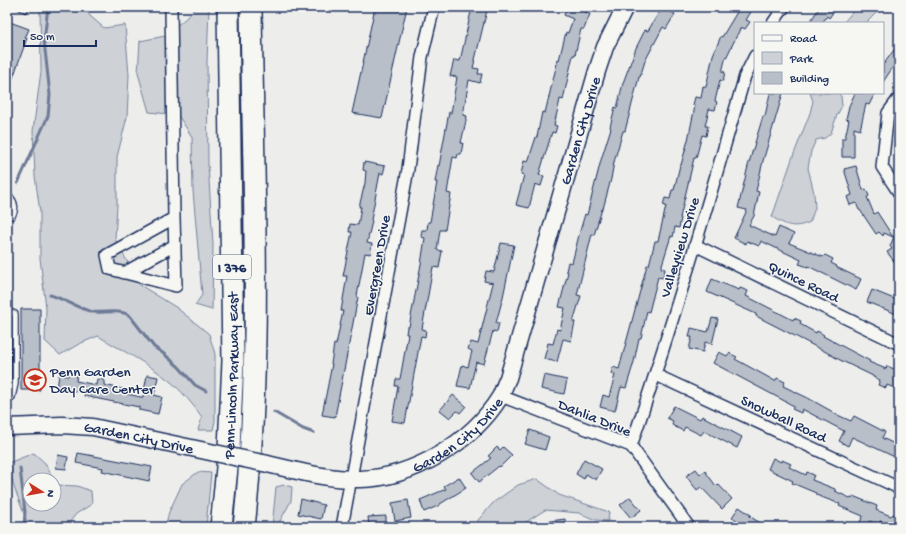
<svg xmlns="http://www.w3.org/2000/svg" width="906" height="534" viewBox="0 0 906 534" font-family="'Gochi Hand',sans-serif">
  <rect width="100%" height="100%" fill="#edeeec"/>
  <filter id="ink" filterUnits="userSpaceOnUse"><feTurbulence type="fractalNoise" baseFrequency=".025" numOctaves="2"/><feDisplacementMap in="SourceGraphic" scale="8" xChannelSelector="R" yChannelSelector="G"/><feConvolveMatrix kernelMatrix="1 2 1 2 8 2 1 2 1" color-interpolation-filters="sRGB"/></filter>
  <g filter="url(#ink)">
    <path fill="#ced2d7" stroke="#74809a" d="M40 7H84L90 16 104 28 125 25 129 75 127 117 117 157V205L115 239 140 285 177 308 209 334 215 354V421L213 430H198L202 417C193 405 183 392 171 382 149 364 123 351 98 336L79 344 60 355 45 341 46 308 40 258V212L35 176 33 131 41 71Z
      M196 7H209L207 62 208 164 213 244 212 310 195 305 202 295 193 191 192 137 178 115 149 112 138 73 140 41 165 36 187 17Z
      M857 7H882L866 23H843Z
      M810 93H838L841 96 842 106 837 115 831 133 825 138 816 140 811 151 808 168 814 193 815 208 810 222C794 229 787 226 772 217L792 159 810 113 813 101Z
      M34 453 45 463 54 480H30V504H54V480L56 485 77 486 91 491 92 504 76 514 66 527H29L14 487 8 463Z
      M198 472 211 473 206 527H165L169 512 182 484Z
      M537 479 559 495 609 512 608 521 596 520 579 513 545 510 518 527H472L494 502 518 485Z
      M284 485 292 487 291 501 280 521V527H272L276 487Z"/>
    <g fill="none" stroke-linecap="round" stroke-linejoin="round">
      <path stroke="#6e7a96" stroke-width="3" d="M18 183 48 116 50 95 44 41 48 7
        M50 295C65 299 78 309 93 312 105 313 121 309 130 316L154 347 164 354 179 367 195 385 206 391
        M274 412 303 429 314 433
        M20 468 25 512 24 527"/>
    </g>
    <path fill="#b9bfc8" stroke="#1b2f5e" d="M375 7H407L382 118 352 113Z
      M472 7 487 10 473 68 479 69 478 74H482L480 83 469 80 463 115 467 116 461 143H463L461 154H458L457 158 453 157 447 193 451 194 445 230H440L437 250 442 251 439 268 433 267 422 329 426 330 425 337 421 336 405 423 392 421 398 386H395L396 379H400L408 334H406L407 327H409L421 264 425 238 421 237 422 230H427L428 222H430L437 182H435L438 165 439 166 449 112 451 113 457 77 450 76 454 60 460 61Z
      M567 7H574L590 14 584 29H581L575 55H573L563 100 560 99 559 104 554 125 557 126 555 133 552 132 539 175 544 176 541 186 535 184 529 208 516 205 524 175 521 174 524 161 528 162 536 137H537L542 112 545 113 558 59 559 60 566 32 568 33 573 19 564 15Z
      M662 7 675 14 666 29 663 27 645 61 640 77H639L625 131H623L614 162 611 179 603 209H602L594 235 592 234 577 295 581 296 573 322H575L571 341 563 339 557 362 544 359 548 343 553 344 557 329 560 330 565 308 559 307 568 272 566 271 568 262 572 263 580 231 585 214 587 215 601 160 611 128 610 127 615 107 617 108 623 83 636 48 645 30 648 31Z
      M740 7H754L746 20 750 22 745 29 741 27 725 60 722 72H725L723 81 720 80 715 101 717 102 715 110 709 109 705 126H708L706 136 702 135 696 158H694L680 218H681L679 228 675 227 673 237 671 236 661 268 665 269 663 278 658 277 649 312 647 311 641 338H639L634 362 626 388 621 387 615 411 600 407 603 395 609 397 615 375 611 374 613 367 619 369 647 265H649L655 241H658L666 206 663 205 665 198 670 199 672 190H674L680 165H681L688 140 695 106 693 105 695 97 701 98 703 86 706 87 713 55 721 36 722 37Z
      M820 7H837L829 18 827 16 822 23H809Z
      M7 21 29 29 25 38H27L8 92H7Z
      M899 43V58L883 82V65Z
      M770 93H783L763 161 756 191 759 192 754 216 749 225 775 237 779 227 794 234 789 243 823 257 825 255 833 259 831 263 837 266 836 267 861 279 856 290 808 266V267L799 264 801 260 761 241 759 246 747 241 746 244 734 238 747 210 738 208 748 166 763 116H765Z
      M855 93H875L869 105 866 104 860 130 854 128V157H842V138H845L849 120 846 119 849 106Z
      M364 162 385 166 383 174 380 173 371 220 372 221 367 243 372 244 370 254 365 253 357 296 358 297 335 417 322 415 332 364H331L334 344 336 345 343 311H341L347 276H343L352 232H349L350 224 358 225 361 207H359L365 183 366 171 363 170Z
      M856 166 863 190 866 189 869 196 867 197 874 214 877 212 893 237 884 233 883 236 879 232 876 234 860 210H859L856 203 850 205 847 197 852 195 844 169Z
      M899 225V268L887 252 892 249 890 246Z
      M501 243 514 245 503 297 496 323H499L497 332 493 331 484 364 476 362 470 388 457 386 462 365 468 367 472 351 468 349 471 342 478 344 493 283 484 281 486 271 494 272Z
      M712 279 739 290 740 288 748 291 746 296 793 320 794 318 801 321 800 324 816 333 817 331 824 335 823 336 870 361 869 362 886 369 887 366 899 371V390L887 385 886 388 878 385 880 380 873 377V376L840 360 826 352 756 316V314L707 292Z
      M872 290 899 301V315L867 302Z
      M21 309H40V390H21Z
      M712 318 718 319 712 344 705 342 703 352 689 349 692 337H689L691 328 708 332Z
      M719 352 727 356 729 353 737 357 735 359 775 381 777 378 785 382 783 386 808 398 833 412V413L851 421 854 416 885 432 882 438 899 446V459L852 437 848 446 839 441 844 431 802 409 801 413 792 409 794 406 713 363Z
      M69 371 77 372 76 381 96 385 97 379 104 380V385L127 390V394L141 397H143L147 375 158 377 154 395 162 397 158 414 139 410V407L84 396 85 393 57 388 59 375 68 376Z
      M544 375 567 380 564 394 541 389Z
      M453 395 466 406 460 413 457 411 450 418 440 410Z
      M674 406 700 419 702 416 742 437 737 448 704 431 701 435 685 427 683 431 672 425 673 421 667 418Z
      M530 430 549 437 545 450 525 444Z
      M497 447 500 450 503 447 512 455 500 467 499 466 479 482 472 473 491 458 488 456Z
      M78 453 152 467 149 481 102 471 103 468 76 463Z
      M58 455 68 457 66 469 56 468Z
      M773 458 781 462 782 460 791 464 789 467 806 475 807 472 814 475 812 480 835 489V491L852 499 853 496 877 506 876 510 891 516 893 514 899 517V527H893L880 521 879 524 869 521 867 525 860 522 863 516 839 506 840 504 816 495V493L792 483 793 481 768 469Z
      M584 459 602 469 596 480 586 474 584 479 576 474Z
      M696 469 700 474 705 471 716 486 718 484 732 499 722 509 701 487 697 490 686 476Z
      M459 477 466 488 440 504V505L424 512 420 500 446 489 444 486Z
      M630 497 641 510 631 518 620 505Z
      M301 499 324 505 321 519 298 514Z
      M408 500 411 518 395 521 392 503Z
      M739 507 751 515 749 516 767 527H746L732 517Z
      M386 516V527H369L368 517Z
      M565 519 566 527H544L543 522Z"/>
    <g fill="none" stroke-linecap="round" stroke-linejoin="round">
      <g stroke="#1b2f5e" stroke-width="8">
        <path id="lane" d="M21 7 25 9 26 7
          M7 197 11 198C15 203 16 210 12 216H7
          M7 311 15 314V384L12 397 7 399"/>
      </g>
      <g stroke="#1b2f5e" stroke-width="14">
        <path id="street" d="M171 7 174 218 107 255 110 269 176 286 174 218
          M773 23 784 7
          M899 98 888 113 882 167 899 193
          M695 245 899 344
          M124 273 175 245
          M656 375 899 488
          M501 396 631 446 689 527
          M631 446C673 324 709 200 745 76L755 56
          M342 527 408 169 422 57 434 7"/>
      </g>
      <g stroke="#1b2f5e" stroke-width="19">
        <g id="secondary">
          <path id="s1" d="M7 427 62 425 93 427 215 453"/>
          <path id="s2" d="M263 463C295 470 327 480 360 479 413 478 472 442 500 397 503 391 505 384 508 378L597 71 605 47 625 7"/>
        </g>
      </g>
      <g stroke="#1b2f5e" stroke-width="24">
        <g id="highway">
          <path id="s3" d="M221 527 229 448 233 361 228 7"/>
          <path d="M244 527C263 354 253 180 251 7"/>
        </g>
      </g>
      <use href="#lane" stroke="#f6f6f2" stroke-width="5.5"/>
      <use href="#street" stroke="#f6f6f2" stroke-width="11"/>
      <use href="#secondary" stroke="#f6f6f2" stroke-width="16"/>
      <use href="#highway" stroke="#f6f6f2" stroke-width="21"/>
      <g stroke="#1b2f5e" stroke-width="19" stroke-linecap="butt">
        <path id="secondary-bridge" d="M215 453 263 463"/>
      </g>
      <use href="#secondary-bridge" stroke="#f6f6f2" stroke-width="16"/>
    </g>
  </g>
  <defs>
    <g id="school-ring" transform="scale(1.15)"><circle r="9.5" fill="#f6f6f2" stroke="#c8321e" stroke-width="1.5"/><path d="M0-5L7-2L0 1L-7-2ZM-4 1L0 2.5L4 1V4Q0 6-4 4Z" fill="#c8321e"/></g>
  </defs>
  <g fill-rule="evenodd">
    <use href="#school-ring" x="35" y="380"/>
  </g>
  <g text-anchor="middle" stroke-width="3" stroke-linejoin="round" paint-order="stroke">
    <rect fill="#f6f6f2" stroke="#5d6b8a" stroke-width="1" x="213" y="255" width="38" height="24" rx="3"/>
    <g font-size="14" font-weight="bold" fill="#1b2f5e">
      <text x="232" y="272">I 376</text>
    </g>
    <g font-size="15" fill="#1b2f5e" stroke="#f6f6f2">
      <text dy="5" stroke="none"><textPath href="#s2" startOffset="545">Garden City Drive</textPath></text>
      <text transform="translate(679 247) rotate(-73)" y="5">Valleyview Drive</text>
      <text transform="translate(376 265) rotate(-80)" y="5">Evergreen Drive</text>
      <text transform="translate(804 281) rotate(26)" y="5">Quince Road</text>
      <text dy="5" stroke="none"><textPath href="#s3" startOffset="152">Penn-Lincoln Parkway East</textPath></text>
      <text transform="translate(595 417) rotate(22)" y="5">Dahlia Drive</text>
      <text transform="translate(784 418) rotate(25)" y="5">Snowball Road</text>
      <text dy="5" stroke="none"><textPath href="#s2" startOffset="209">Garden City Drive</textPath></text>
      <text dy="5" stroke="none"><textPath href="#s1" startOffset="133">Garden City Drive</textPath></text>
    </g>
    <g font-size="15" fill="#1b2f5e" stroke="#f6f6f2" text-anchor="start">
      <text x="50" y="376">Penn Garden<tspan x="50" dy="17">Day Care Center</tspan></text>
    </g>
  </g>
  <rect width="906" height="534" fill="none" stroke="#f6f6f2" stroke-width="24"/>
  <rect x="12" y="12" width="882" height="510" fill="none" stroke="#1b2f5e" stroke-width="1.5" filter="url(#ink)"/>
  <rect x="754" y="22" width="130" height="72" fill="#f6f6f2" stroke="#9ea6b7"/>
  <rect x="762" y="35" width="20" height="6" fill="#f6f6f2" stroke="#9ea6b7"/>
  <text x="790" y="42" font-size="12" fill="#1b2f5e">Road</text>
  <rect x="762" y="52" width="20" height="12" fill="#ced2d7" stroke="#9ea6b7"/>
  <text x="790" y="62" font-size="12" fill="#1b2f5e">Park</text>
  <rect x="762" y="72" width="20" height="12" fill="#b9bfc8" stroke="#9ea6b7"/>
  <text x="790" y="82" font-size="12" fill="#1b2f5e">Building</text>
  <g transform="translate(42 492) rotate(101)"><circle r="19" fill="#f6f6f2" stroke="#9ea6b7"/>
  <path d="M0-3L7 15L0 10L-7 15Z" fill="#c8321e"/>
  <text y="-6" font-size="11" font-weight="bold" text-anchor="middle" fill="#1b2f5e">N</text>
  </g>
  <path d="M24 40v6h72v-6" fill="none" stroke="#1b2f5e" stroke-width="2"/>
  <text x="30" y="40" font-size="12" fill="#1b2f5e" stroke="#f6f6f2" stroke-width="3" paint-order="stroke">50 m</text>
</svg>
